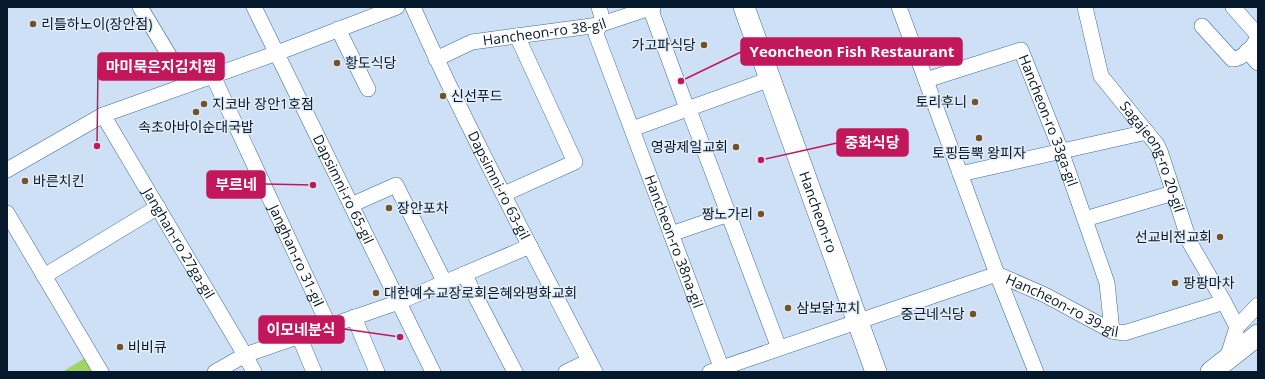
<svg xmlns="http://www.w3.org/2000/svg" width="1265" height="379" viewBox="0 0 1265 379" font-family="'Open Sans','Noto Sans KR',sans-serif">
  <rect width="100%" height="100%" fill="#cde0f6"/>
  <path fill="#9ed565" d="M85 358 94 372H62Z"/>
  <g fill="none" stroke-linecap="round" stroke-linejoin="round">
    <g stroke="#3e6a99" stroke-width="16">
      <g id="street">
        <path d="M140 7 187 85"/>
        <path id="s1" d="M254 7 433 372"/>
        <path id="s2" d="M413 7C468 131 533 251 595 372"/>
        <path id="s3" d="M599 7 602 18 596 34 723 372"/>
        <path d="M653 7 652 13 685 103 691 115 779 348"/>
        <path d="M899 7 997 274 1036 372"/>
        <path id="s4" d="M1085 7 1101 76 1157 145 1160 151 1190 243 1224 302 1237 327"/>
        <path d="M1202 26 1232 59C1241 60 1254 47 1257 38L1255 32 1233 7"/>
        <path d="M338 29 368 89"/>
        <path d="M1247 51 1258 63"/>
        <path id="s5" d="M436 59 472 42 599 25 653 7"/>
        <path id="s6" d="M213 76 329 326"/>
        <path id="s7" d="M926 80 1021 50 1061 151 1107 283 1112 331"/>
        <path id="s8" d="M103 115 245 355 254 372"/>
        <path d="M632 129 770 79"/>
        <path d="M7 170 103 115 277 53 397 7"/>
        <path d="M960 174 1147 132"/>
        <path d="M504 194 575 162 517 36"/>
        <path d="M351 205 396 185 445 283"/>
        <path d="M7 213 101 372"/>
        <path d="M1085 219 1173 193"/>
        <path d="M671 234 729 214"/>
        <path d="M464 274 515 372"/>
        <path d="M44 276 158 207"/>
        <path d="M354 317 377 372"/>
        <path d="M299 336 314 372"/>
        <path d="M1227 359 1237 327 1258 305"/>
        <path d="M215 372 245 355 399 302 530 246"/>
        <path d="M566 372 589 361"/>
        <path id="s9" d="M710 372 997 274 1045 295 1112 331 1124 333 1224 302"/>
      </g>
    </g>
    <g stroke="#3e6a99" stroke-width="22">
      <g id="secondary">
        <path id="s10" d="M744 7 876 372"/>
        <path d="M1211 372 1258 335"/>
      </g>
    </g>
    <use href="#street" stroke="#fff" stroke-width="15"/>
    <use href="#secondary" stroke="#fff" stroke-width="21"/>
  </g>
  <g fill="#725228" stroke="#e3ecf7" stroke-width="1.5">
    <circle cx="33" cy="24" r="4"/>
    <circle cx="704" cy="45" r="4"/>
    <circle cx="337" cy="63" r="4"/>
    <circle cx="443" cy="96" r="4"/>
    <circle cx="975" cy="102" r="4"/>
    <circle cx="204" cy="104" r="4"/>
    <circle cx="196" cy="112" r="4"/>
    <circle cx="979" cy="138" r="4"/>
    <circle cx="736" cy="147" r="4"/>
    <circle cx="25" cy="181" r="4"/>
    <circle cx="389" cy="208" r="4"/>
    <circle cx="761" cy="214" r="4"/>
    <circle cx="1220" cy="237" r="4"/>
    <circle cx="1175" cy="283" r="4"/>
    <circle cx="376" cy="293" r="4"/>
    <circle cx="788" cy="308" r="4"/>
    <circle cx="973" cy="314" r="4"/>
    <circle cx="120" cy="347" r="4"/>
  </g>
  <g text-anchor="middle" stroke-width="3" stroke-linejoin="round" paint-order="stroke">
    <g font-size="14" fill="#06182b" stroke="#e3ecf7" text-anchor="start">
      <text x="41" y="29">리틀하노이(장안점)</text>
      <text x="696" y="50" text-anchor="end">가고파식당</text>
      <text x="345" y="68">황도식당</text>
      <text x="451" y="101">신선푸드</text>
      <text x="967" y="107" text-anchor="end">토리후니</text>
      <text x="212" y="109">지코바 장안1호점</text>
      <text x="196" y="132" text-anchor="middle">속초아바이순대국밥</text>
      <text x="728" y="152" text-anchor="end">영광제일교회</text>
      <text x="979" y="158" text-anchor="middle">토핑듬뿍 왕피자</text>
      <text x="33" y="186">바른치킨</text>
      <text x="397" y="213">장안포차</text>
      <text x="753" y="219" text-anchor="end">짱노가리</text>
      <text x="1212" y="242" text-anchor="end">선교비전교회</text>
      <text x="1183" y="288">팡팡마차</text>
      <text x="384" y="298">대한예수교장로회은혜와평화교회</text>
      <text x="796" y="313">삼보닭꼬치</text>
      <text x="965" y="319" text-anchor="end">중근네식당</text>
      <text x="128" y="352">비비큐</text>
    </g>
    <g font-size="14" fill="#06182b" stroke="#e3ecf7">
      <text dy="5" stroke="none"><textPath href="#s5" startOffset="113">Hancheon-ro 38-gil</textPath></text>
      <text dy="5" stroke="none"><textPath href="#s7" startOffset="175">Hancheon-ro 33ga-gil</textPath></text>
      <text dy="5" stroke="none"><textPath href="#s4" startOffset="168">Sagajeong-ro 20-gil</textPath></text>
      <text dy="5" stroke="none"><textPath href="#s2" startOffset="198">Dapsimni-ro 63-gil</textPath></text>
      <text dy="5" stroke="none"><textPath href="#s1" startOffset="203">Dapsimni-ro 65-gil</textPath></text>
      <text dy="5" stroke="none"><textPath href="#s10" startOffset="218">Hancheon-ro</textPath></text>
      <text dy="5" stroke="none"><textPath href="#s3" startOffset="250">Hancheon-ro 38na-gil</textPath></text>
      <text dy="5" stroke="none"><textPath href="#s8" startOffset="149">Janghan-ro 27ga-gil</textPath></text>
      <text dy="5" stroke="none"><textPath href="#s6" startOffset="198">Janghan-ro 31-gil</textPath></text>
      <text dy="5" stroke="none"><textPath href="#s9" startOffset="376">Hancheon-ro 39-gil</textPath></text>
    </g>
  </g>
  <path fill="none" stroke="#c2185b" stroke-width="1.5" d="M681 81L741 52M97 146L98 67M761 160L837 143M313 185L265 184M400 337L344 329"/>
  <g fill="#c2185b" stroke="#e3ecf7" stroke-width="1.5">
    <circle cx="681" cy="81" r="4"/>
    <circle cx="97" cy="146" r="4"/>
    <circle cx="761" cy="160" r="4"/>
    <circle cx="313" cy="185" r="4"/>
    <circle cx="400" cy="337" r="4"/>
  </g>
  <g fill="#c2185b" stroke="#c2185b" stroke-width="1.5">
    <rect x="741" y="38" width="221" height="27" rx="4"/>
    <rect x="98" y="53" width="126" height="27" rx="4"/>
    <rect x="837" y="129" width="71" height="27" rx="4"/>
    <rect x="207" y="171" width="58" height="27" rx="4"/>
    <rect x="259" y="316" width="85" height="27" rx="4"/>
  </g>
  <g font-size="15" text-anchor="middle" font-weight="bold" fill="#fff">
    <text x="852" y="57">Yeoncheon Fish Restaurant</text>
    <text x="161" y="72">마미묵은지김치찜</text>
    <text x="872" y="148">중화식당</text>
    <text x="236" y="190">부르네</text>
    <text x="301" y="335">이모네분식</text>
  </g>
  <rect width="1265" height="379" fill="none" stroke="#06182b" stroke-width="16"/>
</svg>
